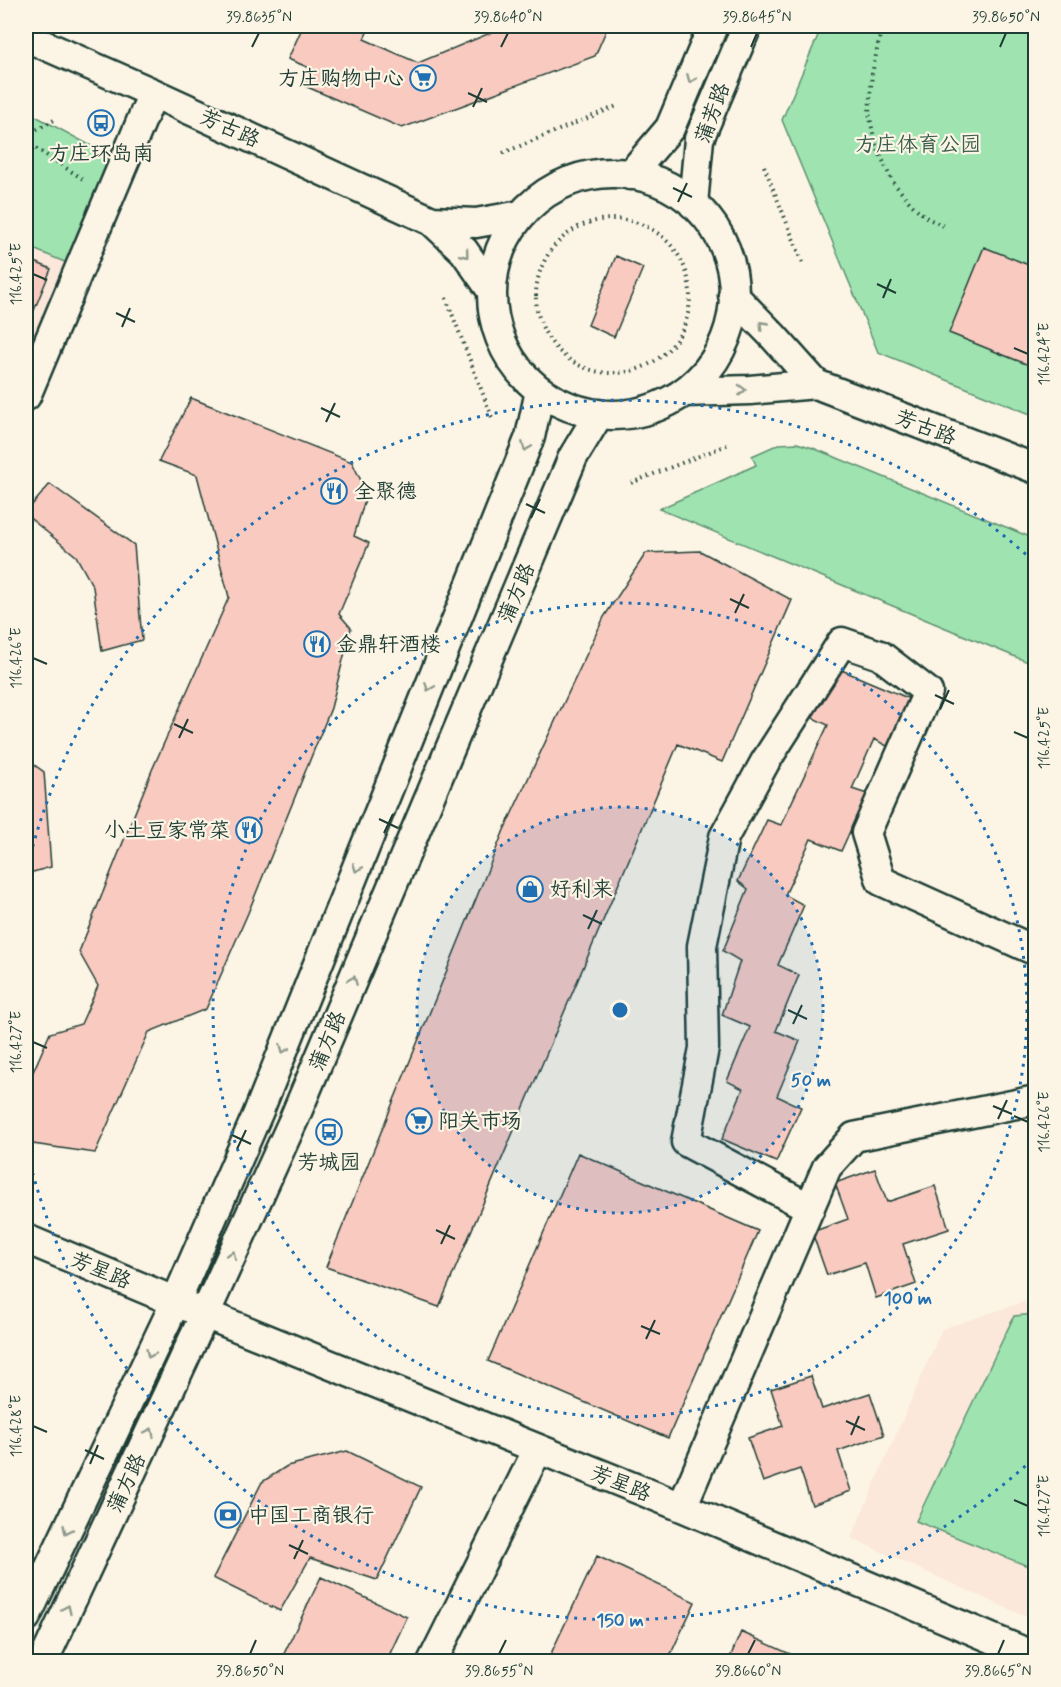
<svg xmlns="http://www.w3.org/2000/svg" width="1061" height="1687" viewBox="0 0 1061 1687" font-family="Mynerve,'LXGW WenKai TC',sans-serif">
  <rect width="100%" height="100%" fill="#fcf5e5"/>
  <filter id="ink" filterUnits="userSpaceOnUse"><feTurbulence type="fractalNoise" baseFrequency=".0167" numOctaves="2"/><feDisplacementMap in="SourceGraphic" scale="12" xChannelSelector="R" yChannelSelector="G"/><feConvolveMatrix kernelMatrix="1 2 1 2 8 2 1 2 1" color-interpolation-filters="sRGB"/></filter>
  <g filter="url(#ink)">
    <path fill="#fbe8da" d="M26 246 67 263 26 359Z
      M1035 1298V1621L851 1538 942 1329Z"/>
    <path fill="#9fe4b0" stroke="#5f9072" stroke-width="1.5" d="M822 26H1035V416L878 352 782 120Z
      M26 111 112 157 67 263 26 246Z
      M797 443 813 448 1035 539V665L659 509 756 465 752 456 779 444Z
      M1035 1314 1036 1568 1035 1569 916 1521 1014 1316Z"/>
    <path fill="#f9cac0" stroke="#1f3d34" stroke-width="1.5" d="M303 26H370L364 39 418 63 507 26H608L595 56 402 128 305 86 312 69 288 59Z
      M984 247 1036 268V368L949 333Z
      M616 256 643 268 614 337 588 325Z
      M26 258 51 269 26 330Z
      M191 398 352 462 367 493 354 536 369 543 339 614 351 628 331 708 248 913 206 1009 149 1032 95 1153 26 1143V1088L50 1033 81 1024 98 986 79 952 152 770 229 597 197 475 159 461Z
      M50 484 134 545 142 640 102 651 93 587 76 556 26 515V512Z
      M700 551 792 600 722 762 678 744 439 1307 326 1267 504 830 604 617 646 553Z
      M839 669 910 699 887 746 874 739 852 789 867 794 841 851 811 839 785 895 804 905 778 965 799 975 776 1031 800 1041 777 1096 801 1107 776 1162 722 1139 743 1089 727 1081 750 1027 722 1015 740 961 723 951 748 889 738 881 767 820 781 825 828 725 811 717Z
      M26 759 44 772 51 867 26 874Z
      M578 1153 758 1231 668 1438 488 1361Z
      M875 1169 887 1202 935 1186 949 1229 903 1244 916 1284 876 1298 865 1263 827 1275 812 1232 848 1219 835 1183Z
      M811 1376 822 1409 870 1393 884 1435 838 1451 851 1491 812 1505 800 1469 763 1482 748 1438 783 1426 771 1389Z
      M347 1451 421 1487 377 1580 310 1558 280 1611 213 1578 262 1482 287 1466Z
      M597 1556 695 1602 667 1662H547Z
      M321 1577 407 1617 386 1662H280Z
      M741 1632 808 1662H728Z"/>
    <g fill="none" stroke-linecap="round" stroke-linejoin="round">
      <g stroke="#1f3d34" stroke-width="33">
        <path id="minor" d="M26 37 153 93 432 221 464 251 492 291
          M492 294a121 121 0 1 1 242 0a121 121 0 1 1-242 0Z
          M630 175 670 128 713 26
          M693 204 699 139 747 26
          M432 221 476 223 521 215
          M733 295 773 336 816 384
          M684 392 750 390 816 384 1036 469
          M26 396 153 93
          M810 1208 686 1142 704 1048 702 946 724 837 765 762 842 642 880 655 928 692 866 833 881 881 1036 951
          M26 1239 205 1314 682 1507 1036 1657
          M682 1507 827 1167 854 1137 1036 1100
          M26 1617 176 1301 258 1113 530 437 540 391
          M43 1662 205 1314 294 1119 573 457 599 414
          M432 1662 538 1449"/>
      </g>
      <path stroke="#1f3d34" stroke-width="4" stroke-dasharray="1.5 4.5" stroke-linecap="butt" d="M882 26 872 74 869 113 875 143 892 181 911 204 927 218 946 227
        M26 135 56 119
        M26 142 86 181
        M503 153 617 106
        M764 166 803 263
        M536 296a77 77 0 1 1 154 0a77 77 0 1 1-154 0Z
        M446 298 493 420
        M631 483 727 445"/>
      <use href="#minor" stroke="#fcf5e5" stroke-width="28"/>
    </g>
    <defs><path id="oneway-chevron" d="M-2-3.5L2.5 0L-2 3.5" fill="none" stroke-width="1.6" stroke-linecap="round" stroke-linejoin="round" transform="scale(1.5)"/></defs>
    <g stroke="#8e998c">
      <use href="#oneway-chevron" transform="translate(691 79) rotate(113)"/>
      <use href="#oneway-chevron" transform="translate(465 254) rotate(50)"/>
      <use href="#oneway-chevron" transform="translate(763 325) rotate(-134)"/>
      <use href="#oneway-chevron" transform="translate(742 390) rotate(-2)"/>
      <use href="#oneway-chevron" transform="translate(526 447) rotate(112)"/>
      <use href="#oneway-chevron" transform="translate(429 687) rotate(112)"/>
      <use href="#oneway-chevron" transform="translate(357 868) rotate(112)"/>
      <use href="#oneway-chevron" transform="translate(353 980) rotate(-67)"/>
      <use href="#oneway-chevron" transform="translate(284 1049) rotate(112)"/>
      <use href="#oneway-chevron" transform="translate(232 1255) rotate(-65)"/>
      <use href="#oneway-chevron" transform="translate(150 1354) rotate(115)"/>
      <use href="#oneway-chevron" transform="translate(150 1432) rotate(-65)"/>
      <use href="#oneway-chevron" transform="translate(67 1530) rotate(115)"/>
      <use href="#oneway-chevron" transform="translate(67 1609) rotate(-65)"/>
    </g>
  </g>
  <path fill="none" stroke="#1f3d34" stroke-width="2" d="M252 47 259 33M501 47 508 33M751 47 757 33M1000 47 1006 33M468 93 487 102M473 107 482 88M673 188 692 197M678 202 687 183M33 274 47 280M877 284 896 293M883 298 891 279M116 313 135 322M122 327 130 308M1014 348 1028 354M321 408 340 417M326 422 335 403M526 504 545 513M531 518 540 499M730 599 749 608M735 613 744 594M33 658 47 664M935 695 954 704M940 709 949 690M174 724 193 733M1014 732 1028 738M179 738 188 719M379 819 398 828M384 833 393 814M583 915 602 924M588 929 597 910M788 1010 807 1019M793 1024 802 1005M33 1042 47 1048M993 1106 1012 1114M1014 1116 1028 1122M998 1119 1007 1100M232 1135 251 1144M237 1149 246 1130M436 1230 455 1239M441 1244 450 1225M641 1326 660 1334M646 1339 655 1320M846 1421 865 1430M33 1426 47 1432M851 1435 859 1416M85 1450 104 1459M90 1464 98 1445M1014 1500 1028 1506M289 1545 308 1554M294 1559 303 1540M250 1654 256 1640M499 1654 506 1640M748 1654 755 1640M998 1654 1004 1640"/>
  <circle cx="620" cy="1010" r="203" fill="#1f6fb2" fill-opacity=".12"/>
  <g fill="none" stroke="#1f6fb2" stroke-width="3" stroke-dasharray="3 6">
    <circle cx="620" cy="1010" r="203"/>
    <circle cx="620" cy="1010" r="407"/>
    <path d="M1032 1460A610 610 0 0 1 26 1147M26 873A610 610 0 0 1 1032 560"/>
  </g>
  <defs>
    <g id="supermarket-ring" transform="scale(1.35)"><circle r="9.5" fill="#fcf5e5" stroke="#1f6fb2" stroke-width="1.5"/><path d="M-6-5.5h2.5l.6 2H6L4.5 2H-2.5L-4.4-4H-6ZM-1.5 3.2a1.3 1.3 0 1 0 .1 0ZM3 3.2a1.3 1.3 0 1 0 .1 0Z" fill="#1f6fb2"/></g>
    <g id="bus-ring" transform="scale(1.35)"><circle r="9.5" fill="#fcf5e5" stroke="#1f6fb2" stroke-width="1.5"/><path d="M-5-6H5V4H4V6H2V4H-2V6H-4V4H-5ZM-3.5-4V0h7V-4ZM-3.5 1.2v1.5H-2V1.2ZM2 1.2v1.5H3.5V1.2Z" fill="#1f6fb2"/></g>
    <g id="restaurant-ring" transform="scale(1.35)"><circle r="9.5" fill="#fcf5e5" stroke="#1f6fb2" stroke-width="1.5"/><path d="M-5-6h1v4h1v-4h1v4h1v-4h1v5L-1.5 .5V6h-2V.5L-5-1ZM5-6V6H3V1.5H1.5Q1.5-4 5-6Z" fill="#1f6fb2"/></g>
    <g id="shop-ring" transform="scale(1.35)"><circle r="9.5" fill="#fcf5e5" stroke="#1f6fb2" stroke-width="1.5"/><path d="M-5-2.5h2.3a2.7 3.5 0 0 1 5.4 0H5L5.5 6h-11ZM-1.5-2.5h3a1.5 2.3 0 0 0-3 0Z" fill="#1f6fb2"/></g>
    <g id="bank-ring" transform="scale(1.35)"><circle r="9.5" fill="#fcf5e5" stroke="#1f6fb2" stroke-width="1.5"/><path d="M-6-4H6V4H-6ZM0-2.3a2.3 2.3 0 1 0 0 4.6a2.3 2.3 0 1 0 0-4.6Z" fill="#1f6fb2"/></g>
  </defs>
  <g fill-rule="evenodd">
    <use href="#supermarket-ring" x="423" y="78"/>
    <use href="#bus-ring" x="101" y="123"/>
    <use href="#restaurant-ring" x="334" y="491"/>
    <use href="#restaurant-ring" x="317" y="644"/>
    <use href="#restaurant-ring" x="249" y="830"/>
    <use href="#shop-ring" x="530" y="889"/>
    <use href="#supermarket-ring" x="419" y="1121"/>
    <use href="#bus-ring" x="329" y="1132"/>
    <use href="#bank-ring" x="228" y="1515"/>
  </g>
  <g text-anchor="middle" stroke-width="4.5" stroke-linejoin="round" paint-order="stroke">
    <g font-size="21" fill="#1f3d34" stroke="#fcf5e5" text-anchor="start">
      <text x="404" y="85" text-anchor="end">方庄购物中心</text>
      <text x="101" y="160" text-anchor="middle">方庄环岛南</text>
      <text x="354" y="498">全聚德</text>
      <text x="336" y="651">金鼎轩酒楼</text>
      <text x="230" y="837" text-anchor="end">小土豆家常菜</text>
      <text x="550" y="896">好利来</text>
      <text x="438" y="1128">阳关市场</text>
      <text x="329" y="1169" text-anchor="middle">芳城园</text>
      <text x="248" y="1522">中国工商银行</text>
    </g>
    <g font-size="21" fill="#1f3d34" stroke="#fcf5e5">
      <text transform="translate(712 113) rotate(-70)" y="7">蒲芳路</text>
      <text transform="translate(230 128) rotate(24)" y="7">芳古路</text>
      <text transform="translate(926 427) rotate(21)" y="7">芳古路</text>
      <text transform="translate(516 593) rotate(-67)" y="7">蒲方路</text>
      <text transform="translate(327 1041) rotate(-67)" y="7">蒲方路</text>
      <text transform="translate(101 1270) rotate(23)" y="7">芳星路</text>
      <text transform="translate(126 1483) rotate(-65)" y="7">蒲方路</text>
      <text transform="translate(621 1483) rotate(22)" y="7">芳星路</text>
    </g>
    <g font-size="21" fill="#395e4d" stroke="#fcf5e5">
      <text x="918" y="151">方庄体育公园</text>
    </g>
  </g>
  <circle cx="620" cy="1010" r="9" fill="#1f6fb2" stroke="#fcf5e5" stroke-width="3"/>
  <g font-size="18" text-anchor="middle" font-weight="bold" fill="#1f6fb2" stroke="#fcf5e5" stroke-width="4.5" stroke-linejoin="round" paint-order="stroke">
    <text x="811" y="1086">50 m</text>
    <text x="908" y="1304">100 m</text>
    <text x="620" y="1626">150 m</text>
  </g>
  <rect width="1061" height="1687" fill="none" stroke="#fcf5e5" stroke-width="66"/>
  <rect x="33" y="33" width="995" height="1621" fill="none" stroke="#1f3d34" stroke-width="2"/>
  <g font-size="15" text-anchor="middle" fill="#1f3d34">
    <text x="259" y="22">39.8635°N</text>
    <text x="508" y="22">39.8640°N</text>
    <text x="757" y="22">39.8645°N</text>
    <text x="1006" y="22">39.8650°N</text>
    <text transform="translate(16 274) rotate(-90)" y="5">116.425°E</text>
    <text transform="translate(1044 354) rotate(-90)" y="5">116.424°E</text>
    <text transform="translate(16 658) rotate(-90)" y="5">116.426°E</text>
    <text transform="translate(1044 738) rotate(-90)" y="5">116.425°E</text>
    <text transform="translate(16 1042) rotate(-90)" y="5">116.427°E</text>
    <text transform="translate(1044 1122) rotate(-90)" y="5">116.426°E</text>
    <text transform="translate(16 1426) rotate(-90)" y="5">116.428°E</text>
    <text transform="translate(1044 1506) rotate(-90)" y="5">116.427°E</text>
    <text x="250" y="1676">39.8650°N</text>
    <text x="499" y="1676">39.8655°N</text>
    <text x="748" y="1676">39.8660°N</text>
    <text x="998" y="1676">39.8665°N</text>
  </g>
</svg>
